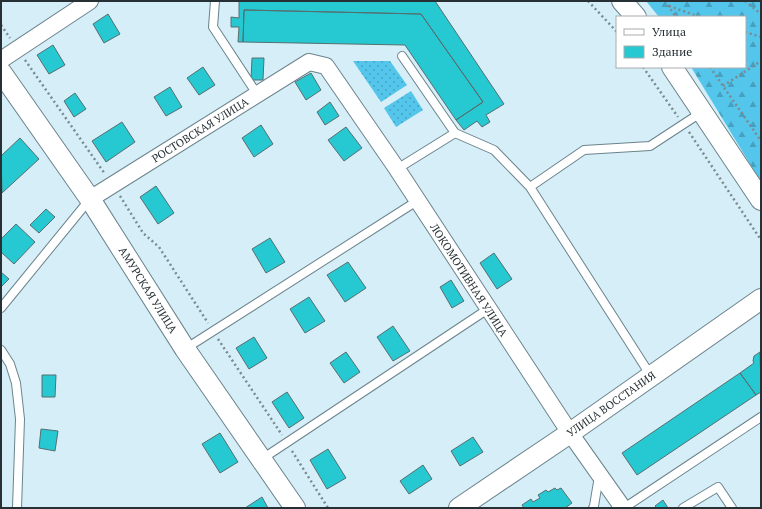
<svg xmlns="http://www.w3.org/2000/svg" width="762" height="509" viewBox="0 0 762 509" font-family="'PT Serif',serif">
  <defs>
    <pattern id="forest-firs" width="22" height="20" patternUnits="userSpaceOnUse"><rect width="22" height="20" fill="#54c6ec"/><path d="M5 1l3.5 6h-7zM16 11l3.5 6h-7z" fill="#46a1c0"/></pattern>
    <pattern id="park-dots" width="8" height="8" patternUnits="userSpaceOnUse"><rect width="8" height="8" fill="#54c6ec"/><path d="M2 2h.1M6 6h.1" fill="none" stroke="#46a1c0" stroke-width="1.8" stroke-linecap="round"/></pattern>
  </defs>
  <rect width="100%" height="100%" fill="#d5eef8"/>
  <path fill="url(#forest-firs)" d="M646 1H761V182L691 67H745V17H659Z"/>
  <path fill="url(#park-dots)" d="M353 61H390L407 85 381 102Z
    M411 91 423 110 396 127 384 108Z"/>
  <path fill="#26c9d1" stroke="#566f70" d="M239 1H435L504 104 486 115 490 122 482 127 477 121 464 130 456 120 483 102 421 14 244 10 243 42H238L239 27H231V17L239 18Z
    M244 10 421 14 483 102 456 120 405 45 243 42Z
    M108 14 120 34 104 43 93 24Z
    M53 45 65 65 49 74 37 55Z
    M252 58H264L263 80H251Z
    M203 67 215 85 199 95 187 78Z
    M311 73 321 90 306 100 295 82Z
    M170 87 182 107 166 116 154 97Z
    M75 93 86 109 74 117 64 101Z
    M330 102 339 116 325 125 317 112Z
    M122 122 135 142 106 162 92 141Z
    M261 125 273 144 254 157 242 138Z
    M346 127 362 148 344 161 328 140Z
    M20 138 39 159 2 193 1 156Z
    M156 186 174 213 158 224 140 197Z
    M46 209 55 217 39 233 30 225Z
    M16 224 35 242 14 264 1 252V239Z
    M270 238 285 262 266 273 252 249Z
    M494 253 512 279 497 289 480 263Z
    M348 262 366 288 345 302 327 275Z
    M1 272 9 279 1 287Z
    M451 280 464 301 452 308 440 287Z
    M309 297 325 321 305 333 290 309Z
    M393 326 410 351 393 361 377 337Z
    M254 337 267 358 249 369 236 348Z
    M346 352 360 372 344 383 330 363Z
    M760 352 761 392 756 395 740 373 754 363 753 361 754 356Z
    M740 373 756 395 637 475 622 453Z
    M42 375H56L55 397H42Z
    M287 392 304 418 289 428 272 402Z
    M41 429 58 431 55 451 39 448Z
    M220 433 238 462 220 473 202 444Z
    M473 437 483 452 460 466 451 451Z
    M328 449 346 478 327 489 310 460Z
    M423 465 432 479 409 494 400 481Z
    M555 488 557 490 561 488 572 503 565 508H524L522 505 531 499 533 502 540 498 538 495 546 490 548 492Z
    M262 497 268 508H245Z
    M663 500 668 508H657L655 506Z"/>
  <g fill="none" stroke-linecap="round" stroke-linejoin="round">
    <g stroke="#6c838c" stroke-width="10">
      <path id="service" d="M215 1 213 27 257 94
        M455 133 494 150 530 187 584 150 650 146 702 112
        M397 169 455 133 402 56
        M530 187 651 376
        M1 308 90 199
        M185 349 417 201
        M1 350 10 364 16 383 20 419 17 508
        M262 459 488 309
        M593 508 594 506 599 476
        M624 508 761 417
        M683 508 718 487 732 508"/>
    </g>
    <g stroke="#6c838c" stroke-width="18">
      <path id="minor" d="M1 60 90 1
        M90 199 309 62 326 66 397 169 570 433 623 508"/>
    </g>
    <g stroke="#6c838c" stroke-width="22">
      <path id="tertiary" d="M622 1 636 17
        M672 67 761 200
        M1 72 90 199 185 349 295 508
        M459 508 570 433 761 299"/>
    </g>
    <path stroke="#798a91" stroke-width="2.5" stroke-dasharray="2 3" stroke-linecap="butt" d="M588 1 617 32
      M665 1 676 17
      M745 1 761 14
      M669 6 700 17
      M1 25 10 38
      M745 32 761 37
      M25 60 105 174
      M643 67 678 117
      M710 67 761 141
      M723 86 761 61
      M689 132 761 240
      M120 196 143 233 159 247 208 323
      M218 339 282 435
      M292 451 328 508"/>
    <use href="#service" stroke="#fff" stroke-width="8"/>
    <use href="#minor" stroke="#fff" stroke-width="16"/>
    <use href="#tertiary" stroke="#fff" stroke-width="20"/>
  </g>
  <g text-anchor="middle" stroke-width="3" stroke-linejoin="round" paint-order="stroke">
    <g font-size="11" fill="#273135" stroke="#fff">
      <text transform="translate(200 130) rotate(-32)" y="4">РОСТОВСКАЯ УЛИЦА</text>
      <text transform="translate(469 280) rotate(57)" y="4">ЛОКОМОТИВНАЯ УЛИЦА</text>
      <text transform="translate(148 290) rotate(58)" y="4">АМУРСКАЯ УЛИЦА</text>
      <text transform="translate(611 404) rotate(-35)" y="4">УЛИЦА ВОССТАНИЯ</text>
    </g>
  </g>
  <rect width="762" height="509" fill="none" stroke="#273135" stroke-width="4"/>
  <rect x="616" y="16" width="130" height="52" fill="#ffffff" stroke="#a9adae"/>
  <rect x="624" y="29" width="20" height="6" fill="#ffffff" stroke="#a9adae"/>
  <text x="652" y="36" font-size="12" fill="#273135">Улица</text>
  <rect x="624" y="46" width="20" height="12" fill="#26c9d1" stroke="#a9adae"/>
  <text x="652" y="56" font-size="12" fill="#273135">Здание</text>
</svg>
